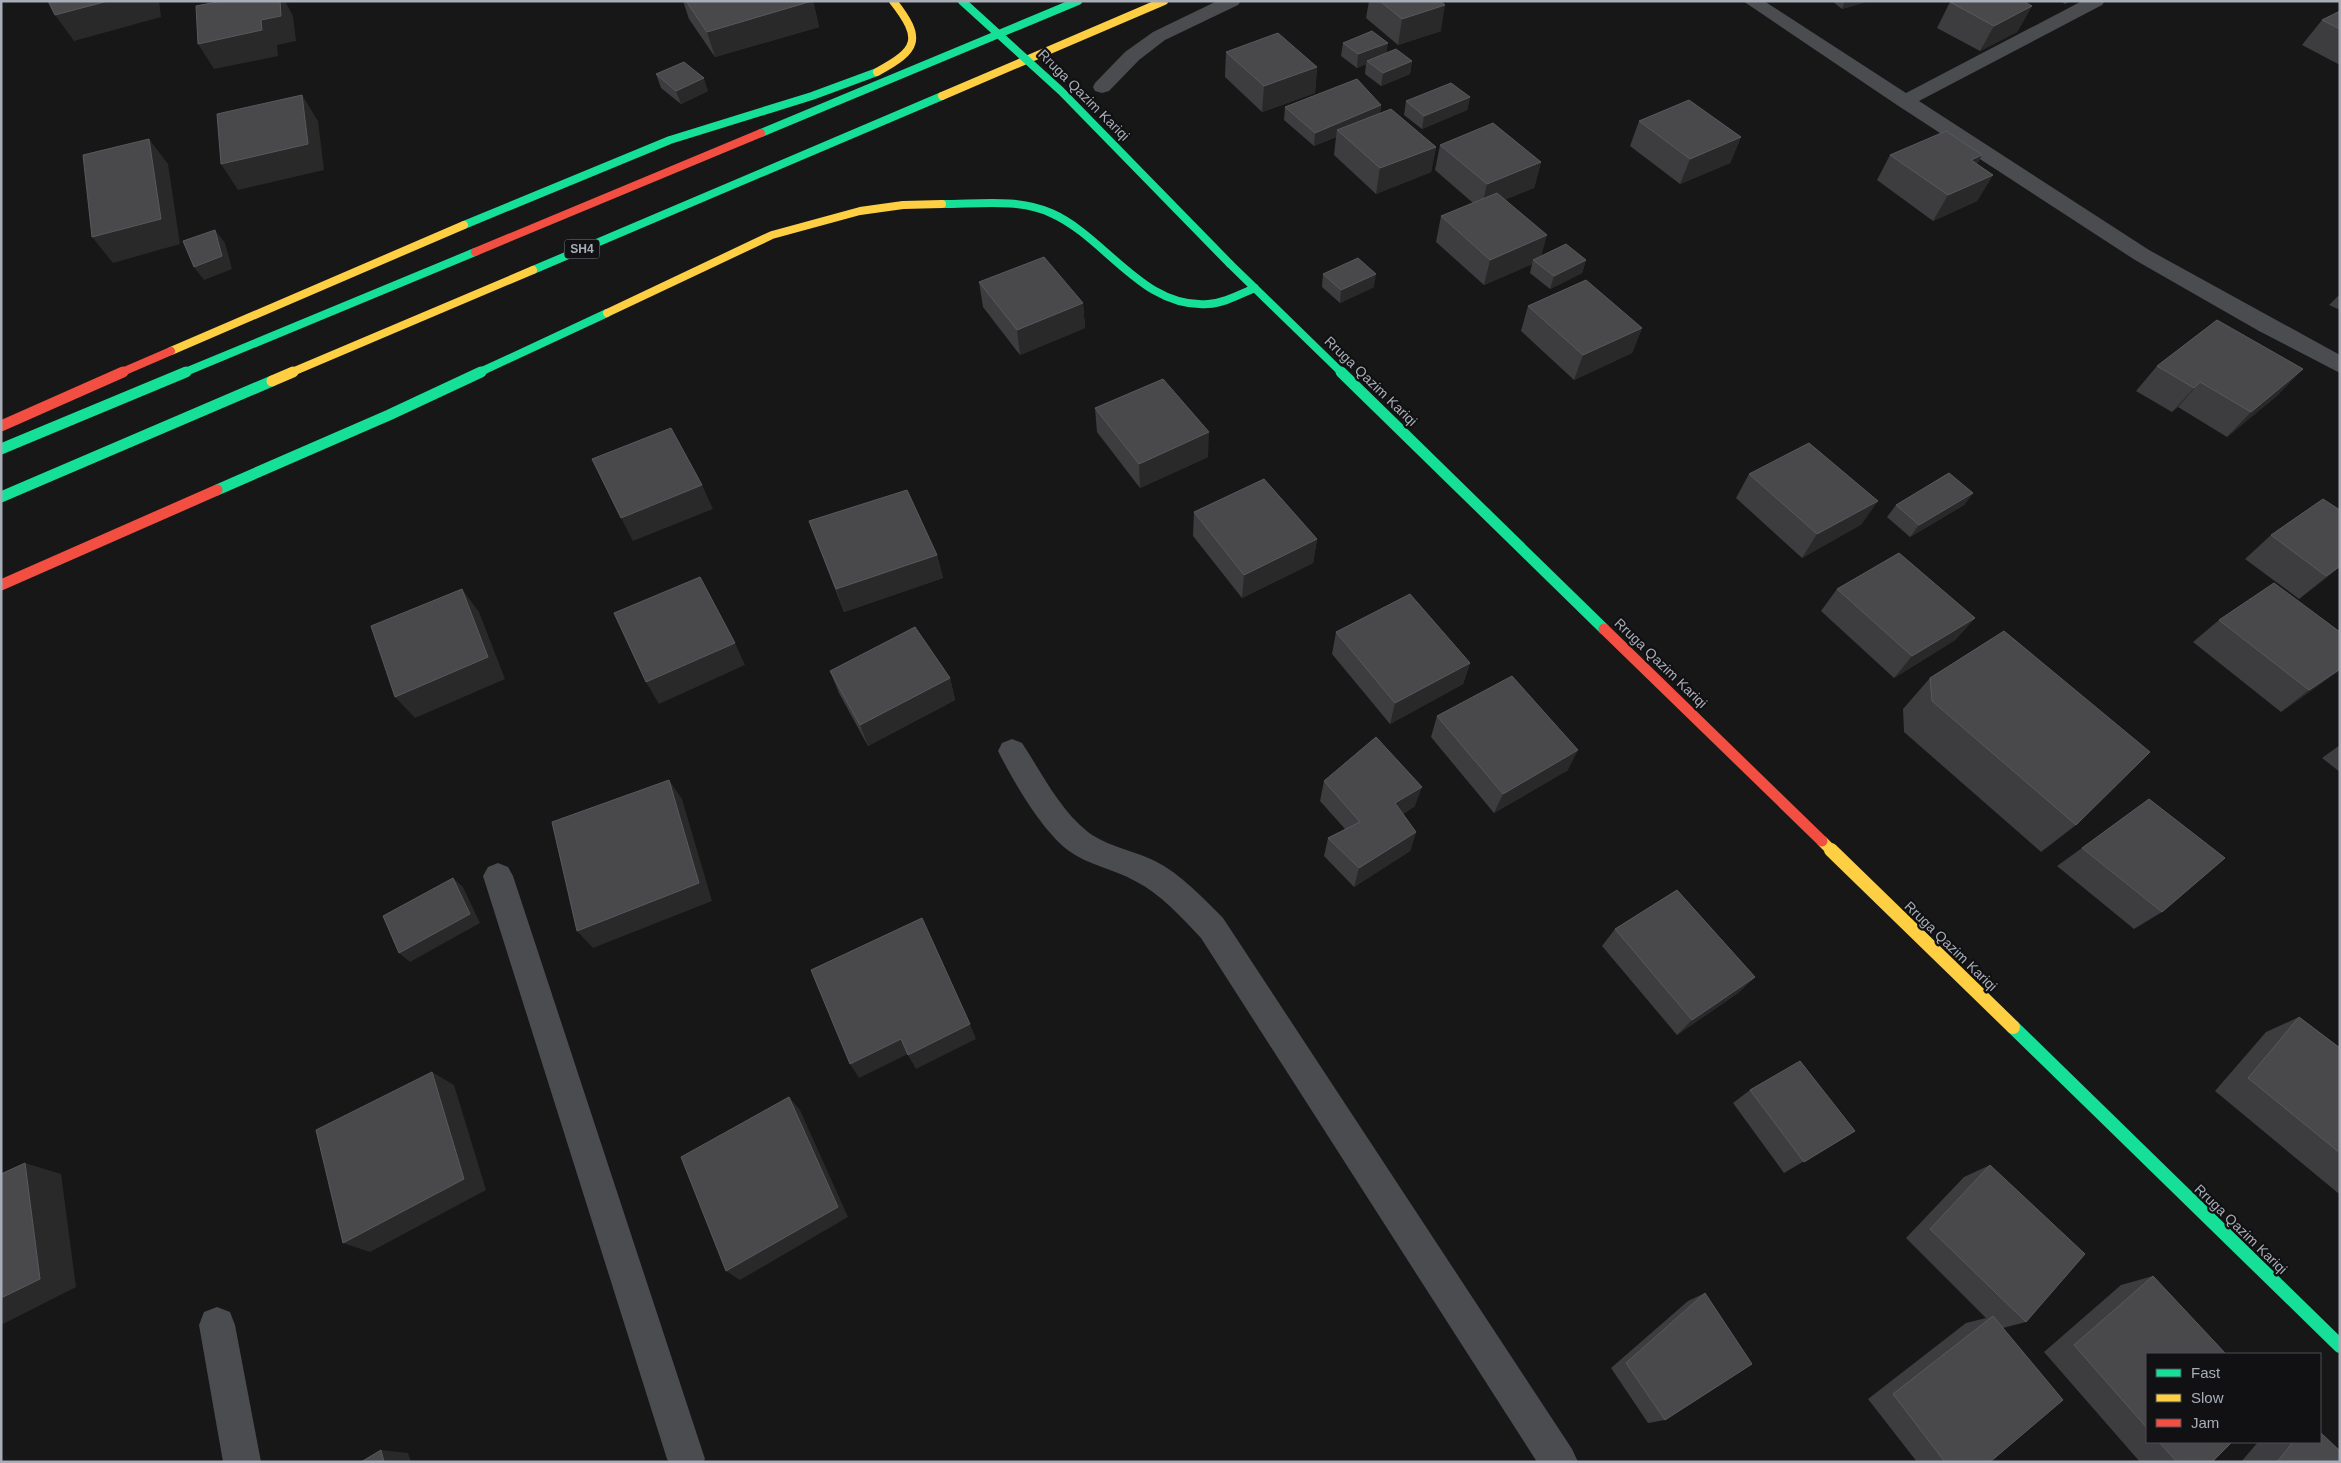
<svg xmlns="http://www.w3.org/2000/svg" width="2341" height="1463" viewBox="0 0 2341 1463" font-family="Arial,sans-serif">
  <rect width="100%" height="100%" fill="#171717"/>
  <g fill="none" stroke-linecap="round" stroke-linejoin="round">
    <path fill="#4b4c50" fill-rule="evenodd" d="M1217 1H1241L1238 5 1165 40 1139 60 1109 91 1102 93 1095 91 1093 87 1095 83 1125 52 1153 32Z"/>
    <path fill="#4b4c50" fill-rule="evenodd" d="M1743 1H1764L1906 93 2082 1H2105L2102 5 1919 101 2149 250 2340 355V373L2259 331 2135 260 1897 105Z
      M1012 739 1022 743C1042 773 1059 809 1088 832 1108 847 1133 850 1155 861 1182 875 1202 897 1223 918L1572 1449 1578 1462H1537L1201 938C1181 917 1161 894 1135 881 1114 869 1088 865 1069 851 1042 831 1013 781 998 751L1002 743Z
      M498 863 508 867 513 876 705 1459 703 1462H669L667 1459 483 876 488 867Z
      M217 1307 230 1312 235 1325 261 1462H223L199 1325 204 1312Z"/>
    <path stroke="#16e098" stroke-width="8" d="M761 133 1078 1
      M942 204C978 204 1018 198 1051 213 1106 237 1142 309 1208 304 1225 303 1240 294 1255 288
      M464 225 670 140 812 96 877 72
      M1230 264 1342 373
      M533 270 942 96
      M183 373 475 252
      M478 373 607 313"/>
    <path stroke="#16e098" stroke-width="11" d="M1341 372 1604 629
      M1 449 186 372
      M217 490 389 415 481 372
      M1 497 272 381"/>
    <path stroke="#16e098" stroke-width="14" d="M2013 1027 2340 1346"/>
    <path stroke="#ffcf43" stroke-width="8" d="M877 72C918 50 923 39 893 1
      M942 96 1164 1
      M607 313 772 235 860 211 903 205 942 204
      M171 351 464 225
      M290 373 533 270"/>
    <path stroke="#ffcf43" stroke-width="11" d="M272 381 293 372
      M1822 841 1832 851"/>
    <path stroke="#ffcf43" stroke-width="14" d="M1831 850 2013 1027"/>
    <path stroke="#f24e42" stroke-width="8" d="M475 252 761 133
      M120 373 171 351"/>
    <path stroke="#f24e42" stroke-width="11" d="M1 426 123 372
      M1 585 217 490
      M1604 629 1822 841"/>
    <path stroke="#16e098" stroke-width="8" d="M962 1 1061 91 1230 264"/>
  </g>
  <path fill="#3d3d3f" d="M683 1H813L819 27 715 57 689 19Z
    M1369 1H1440L1441 31 1398 45 1366 18Z
    M1832 1H1869L1842 9Z
    M2060 1H2071L2065 4Z
    M1950 2 2032 6 2017 32 1980 51 1937 28Z
    M2340 11V65L2302 45 2322 20Z
    M1343 43 1386 53 1412 61 1410 74 1381 86 1365 74 1366 64 1357 68 1341 56Z
    M1226 52 1317 67 1315 93 1262 112 1225 77Z
    M656 74 708 91 681 104 661 88Z
    M1470 97 1467 110 1422 129 1404 115 1406 101Z
    M1381 105 1380 113 1436 147 1431 172 1376 194 1334 155 1336 137 1314 146 1284 120 1285 107Z
    M1639 121 1741 137 1730 163 1680 184 1630 146Z
    M1440 145 1541 162 1534 188 1505 199 1541 256 1586 260 1582 273 1550 289 1530 273 1532 264 1484 285 1436 242 1441 216 1473 203 1435 170Z
    M1890 155H1982L1977 164 1993 175 1977 201 1933 221 1877 180Z
    M1323 274 1374 287 1340 303 1322 287Z
    M979 282 1083 303 1085 328 1020 355 983 307Z
    M2340 294V310L2329 305Z
    M1528 306 1642 328 1632 353 1574 380 1521 331Z
    M2157 366 2279 394 2227 437 2178 407 2172 412 2136 391Z
    M1095 408 1208 457 1140 488 1097 432Z
    M1749 474 1862 524 1802 558 1736 498Z
    M1973 493 1964 505 1910 537 1887 517 1896 505Z
    M2340 510V567L2299 599 2245 559 2271 535Z
    M1194 512 1317 539 1313 563 1242 598 1193 536Z
    M809 521 937 555 943 578 844 612Z
    M1837 589 1975 618 1955 640 1894 678 1821 611Z
    M2219 620 2340 632V670L2281 712 2193 642Z
    M1336 632 1470 663 1463 684 1390 724 1332 654Z
    M830 671 950 678 955 700 868 746 839 693Z
    M1930 678 2076 825 2041 852 1904 732 1903 709Z
    M1437 716 1568 770 1494 813 1431 737Z
    M2340 745V772L2322 758Z
    M1324 781 1415 806 1403 814 1416 832 1410 851 1354 887 1324 856 1328 838 1345 829 1320 801Z
    M2082 848 2162 912 2134 929 2057 866Z
    M1615 929 1755 977 1738 993 1677 1035 1602 946Z
    M2299 1017 2340 1048V1192L2338 1193 2215 1091 2266 1032Z
    M1750 1090 1855 1131 1784 1173 1733 1103Z
    M1990 1165 2026 1322 2003 1328 1990 1462H1917L1868 1399 1966 1323 1986 1318 1906 1238 1964 1177Z
    M2153 1276 2147 1354V1442H2232L2212 1462H2140L2044 1352 2121 1285Z
    M1705 1293 1665 1420 1648 1423 1611 1368 1688 1301Z
    M2258 1442H2320L2340 1462H2241Z"/>
  <path fill="#29292a" d="M108 1H159L161 17 74 41 55 15Z
    M280 1H285L293 16 296 41 277 45 278 56 214 69 198 44 261 20Z
    M813 1 819 27 715 57 707 32Z
    M1845 1H1869L1842 9Z
    M1445 5 1441 31 1398 45 1402 19Z
    M2032 6 2017 32 1980 51 1994 26Z
    M1388 43 1386 56 1367 61 1366 64 1357 68 1358 54Z
    M1412 61 1410 74 1381 86 1383 73Z
    M1317 67 1315 93 1262 112 1264 86Z
    M704 78 708 91 681 104 676 91Z
    M302 95 318 121 324 170 238 190 221 164Z
    M1470 97 1467 110 1422 129 1424 116Z
    M1381 105 1379 118 1337 130 1336 137 1314 146 1315 133Z
    M1741 137 1730 163 1680 184 1690 159Z
    M149 139 168 164 180 244 113 263 92 237Z
    M1436 147 1431 172 1376 194 1380 168Z
    M1982 155 1967 181 1971 160Z
    M1541 162 1534 188 1481 210 1487 184Z
    M1993 175 1977 201 1933 221 1948 195Z
    M215 230 225 243 232 269 204 280 194 267Z
    M1547 235 1540 261 1533 260 1532 264 1484 285 1490 260Z
    M1586 260 1582 273 1550 289 1554 276Z
    M1376 274 1374 287 1340 303 1341 290Z
    M1083 303 1085 328 1020 355 1017 330Z
    M1642 328 1632 353 1574 380 1583 355Z
    M2303 369 2279 394 2227 437 2251 412Z
    M2200 382 2178 407 2172 412 2194 388Z
    M1209 432 1208 457 1140 488 1139 464Z
    M702 485 713 509 633 541 621 518Z
    M1973 493 1964 505 1910 537 1919 525Z
    M1878 501 1862 524 1802 558 1817 534Z
    M1317 539 1313 563 1242 598 1244 575Z
    M937 555 943 578 844 612 836 589Z
    M2340 566V567L2299 599Z
    M462 589 479 612 505 679 415 718 395 697Z
    M1975 618 1955 640 1894 678 1912 656Z
    M735 643 745 665 659 704 646 682Z
    M1470 663 1463 684 1390 724 1395 703Z
    M2340 669V670L2281 712 2309 690Z
    M950 678 955 700 868 746 860 725Z
    M1578 750 1568 770 1494 813 1503 794Z
    M669 780 682 799 712 901 593 948 577 931Z
    M1422 787 1415 806 1389 822 1395 803Z
    M1416 832 1410 851 1354 887 1359 868Z
    M453 878 463 887 480 923 410 962 399 953Z
    M1755 977 1738 993 1677 1035 1692 1020Z
    M970 1024 976 1039 916 1069 908 1055Z
    M901 1039 908 1054 859 1078 850 1064Z
    M432 1072 454 1085 486 1190 370 1252 343 1243Z
    M789 1097 800 1110 848 1217 740 1280 726 1271Z
    M25 1163 61 1174 76 1287 1 1325V1298Z
    M381 1450 408 1453 411 1462H384Z"/>
  <path fill="#49494c" stroke="#58595d" d="M48 1H108L55 15Z
    M222 1H280L281 16 261 20 262 30 198 44 196 6Z
    M686 1H812L707 32Z
    M1380 1H1440L1445 5 1402 19Z
    M1952 1H2023L2032 6 1994 26 1950 2Z
    M2340 11V29L2322 20Z
    M1372 31 1388 43 1358 54 1343 43Z
    M1278 33 1317 67 1264 86 1226 52Z
    M1396 49 1412 61 1383 73 1367 61Z
    M684 62 704 78 676 91 656 74Z
    M1357 79 1381 105 1315 133 1285 107Z
    M1451 83 1470 97 1424 116 1406 101Z
    M302 95 308 144 221 164 217 114Z
    M1689 100 1741 137 1690 159 1639 121Z
    M1391 109 1436 147 1380 168 1337 130Z
    M1493 123 1541 162 1487 184 1440 145Z
    M1946 131 1982 155 1971 160 1993 175 1948 195 1890 155Z
    M149 139 161 219 92 237 83 155Z
    M1497 193 1547 235 1490 260 1441 216Z
    M215 230 222 256 194 267 183 241Z
    M1566 244 1586 260 1554 276 1533 260Z
    M1044 257 1083 303 1017 330 979 282Z
    M1358 258 1376 274 1341 290 1323 274Z
    M1586 280 1642 328 1583 355 1528 306Z
    M2217 320 2303 369 2251 412 2200 382 2194 388 2157 366Z
    M1163 379 1209 432 1139 464 1095 408Z
    M671 428 702 485 621 518 592 459Z
    M1809 443 1878 501 1817 534 1749 474Z
    M1949 473 1973 493 1919 525 1896 505Z
    M1264 479 1317 539 1244 575 1194 512Z
    M907 490 937 555 836 589 809 521Z
    M2323 499 2340 510V566L2326 576 2271 535Z
    M1899 553 1975 618 1912 656 1837 589Z
    M700 577 735 643 646 682 614 613Z
    M2274 583 2340 632V669L2309 690 2219 620Z
    M462 589 488 657 395 697 371 626Z
    M1410 594 1470 663 1395 703 1336 632Z
    M915 627 950 678 860 725 830 671Z
    M2004 631 2150 752 2076 825 1932 701 1930 678Z
    M1512 676 1578 750 1503 794 1437 716Z
    M1376 737 1422 787 1395 803 1416 832 1359 868 1328 838 1360 822 1324 781Z
    M669 780 699 883 577 931 552 822Z
    M2149 799 2225 858 2162 912 2082 848Z
    M453 878 470 914 399 953 383 916Z
    M1677 890 1755 977 1692 1020 1615 929Z
    M922 918 970 1024 908 1055 901 1039 850 1064 811 970Z
    M2299 1017 2340 1048V1153L2248 1078Z
    M1800 1061 1855 1131 1804 1162 1750 1090Z
    M432 1072 464 1179 343 1243 316 1130Z
    M789 1097 838 1207 726 1271 681 1157Z
    M25 1163 40 1279 1 1298V1174Z
    M1990 1165 2085 1254 2026 1322 1930 1229Z
    M2153 1276 2226 1354H2147V1428L2074 1345Z
    M1705 1293 1752 1364 1665 1420 1626 1363Z
    M1993 1316 2063 1400 1990 1462H1945L1893 1394Z
    M2320 1432 2340 1451V1462H2277L2293 1442H2320Z
    M2159 1442H2232L2212 1462H2177Z
    M381 1450 384 1462H361Z"/>
  <g text-anchor="middle" stroke-width="4.5" stroke-linejoin="round" paint-order="stroke">
    <rect fill="#111113" stroke="#7b7e86" stroke-width="1" x="564.5" y="239.5" width="35" height="19" rx="4"/>
    <g font-size="12" font-weight="bold" fill="#a8adb8">
      <text x="582" y="253">SH4</text>
    </g>
    <g font-size="14" fill="#a8adb8" stroke="#111113">
      <text transform="translate(1084 95) rotate(45)" y="5">Rruga Qazim Kariqi</text>
      <text transform="translate(1371 381) rotate(44)" y="5">Rruga Qazim Kariqi</text>
      <text transform="translate(1661 663) rotate(44)" y="5">Rruga Qazim Kariqi</text>
      <text transform="translate(1951 946) rotate(44)" y="5">Rruga Qazim Kariqi</text>
      <text transform="translate(2241 1229) rotate(44)" y="5">Rruga Qazim Kariqi</text>
    </g>
  </g>
  <rect width="2341" height="1463" fill="none" stroke="#a8adb8" stroke-width="5"/>
  <rect x="2146" y="1353" width="175" height="90" fill="#111113" stroke="#4d4f55"/>
  <rect x="2156" y="1369" width="25" height="8" fill="#16e098" stroke="#4d4f55"/>
  <text x="2191" y="1378" font-size="15" fill="#a8adb8">Fast</text>
  <rect x="2156" y="1394" width="25" height="8" fill="#ffcf43" stroke="#4d4f55"/>
  <text x="2191" y="1403" font-size="15" fill="#a8adb8">Slow</text>
  <rect x="2156" y="1419" width="25" height="8" fill="#f24e42" stroke="#4d4f55"/>
  <text x="2191" y="1428" font-size="15" fill="#a8adb8">Jam</text>
</svg>
